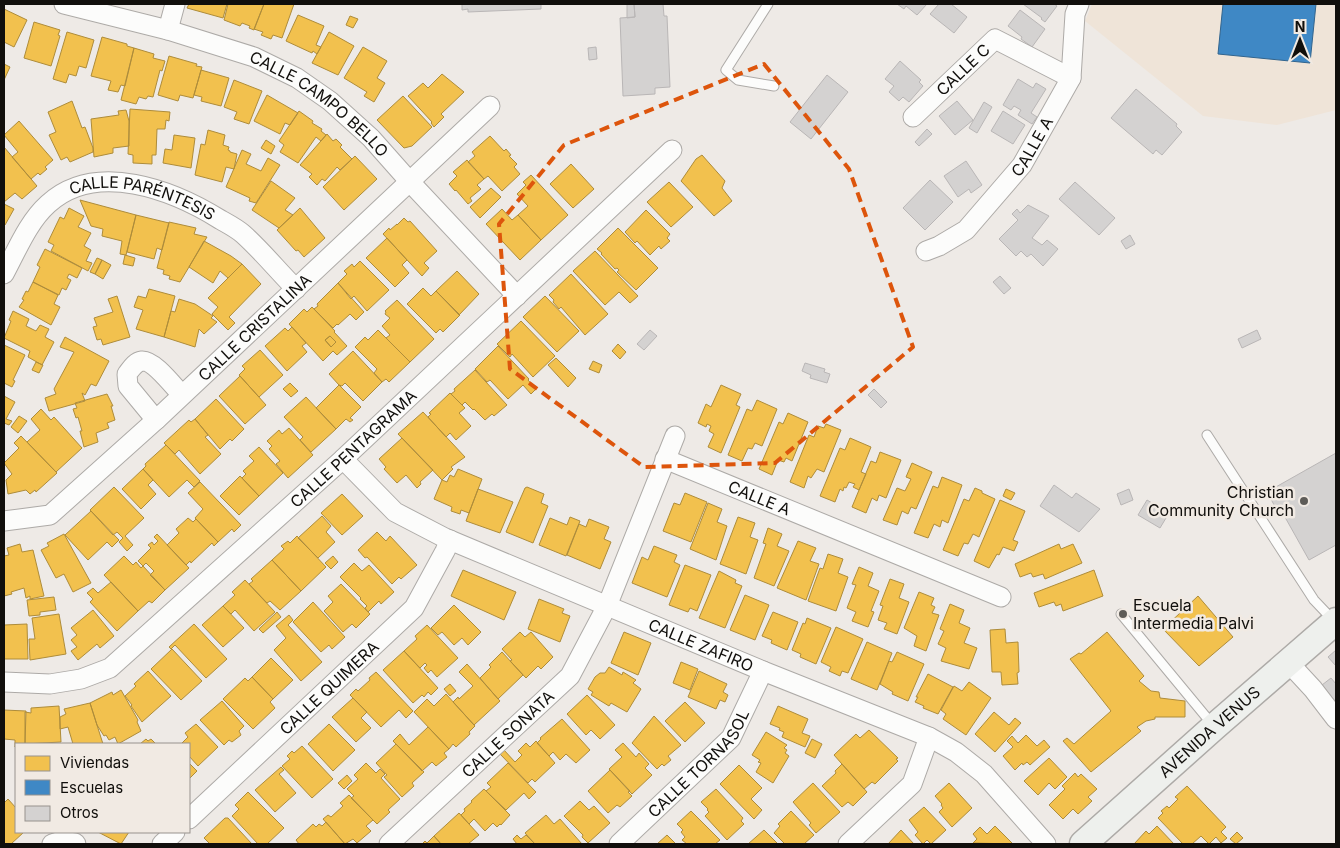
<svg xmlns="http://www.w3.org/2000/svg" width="1340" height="848" viewBox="0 0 1340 848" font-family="Inter,sans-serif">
  <rect width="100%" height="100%" fill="#eeeae6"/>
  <path fill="#efe4d8" d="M1092 4H1336V110L1277 125 1203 116 1085 21Z"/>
  <path fill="#f2c14e" stroke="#ae8c3a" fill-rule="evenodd" d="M189 4H227L223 18 187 8Z
    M228 4H264L254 30 249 28 250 26 242 23 240 26 224 20Z
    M264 4H294L282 38 273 35 271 39 261 35 263 32 254 29Z
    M4 9 27 20 14 47 4 42Z
    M298 15 324 26 316 45 321 47 317 54 313 51 312 53 286 41Z
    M350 16 358 19 353 28 346 25Z
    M34 22 60 30 58 35 60 36 51 66 24 58Z
    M67 32 94 40 86 68 79 66 76 76 69 74 66 83 53 79Z
    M329 32 354 46 338 75 312 63Z
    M102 37 127 44V46L134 48 125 86 121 85 118 92 108 90 111 81 91 76Z
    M363 47 387 61 377 78 385 83 374 102 364 96 367 92 344 78Z
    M134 48 154 54 153 58 165 61 162 71 160 70 153 97 148 96 146 99 139 97 136 104 121 100Z
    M169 56 197 64 196 66 202 67 193 98 180 95 178 101 158 95Z
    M4 64 10 67 4 80Z
    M201 70 229 78 221 106 201 101 202 97 194 95Z
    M442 74 464 92 441 114 444 117 434 127 431 123 432 122 408 96 423 83 428 88Z
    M234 80 262 91 249 124 234 119 237 112 224 107Z
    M267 95 298 113 290 125 285 123 280 134 254 121Z
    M403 96 432 127 412 146 404 148 377 120Z
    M72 101 82 128 85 127 93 148V152L70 162 67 157 61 160 49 135 56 132 48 112Z
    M130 109 170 112 169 121 166 120 165 129H157L156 155H152V164L133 163V155L128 154Z
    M126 110 129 121V146L113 148V153L94 157 91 119 119 115 118 111Z
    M299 111 313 121 312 123 322 129 321 131 326 135 321 141 316 137 298 163 280 152 284 145 279 141Z
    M19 121 53 160 45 167 47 169 40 175 38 173 31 179 12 157 18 152 4 135Z
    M208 130 225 135 223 145 229 147 228 150 230 151V152L237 154 234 169 226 167 222 182 195 175 201 144 205 145Z
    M327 134 333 141 336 139 342 145 340 147 352 159 340 170 337 167 325 181 322 179 317 185 309 177 312 174 300 165Z
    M174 135 195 138 191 168 163 163 165 149 172 150Z
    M490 136 504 151 506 149 511 155 509 156 517 164 514 167 520 174 502 191 488 176 484 179 468 162 475 156 472 152Z
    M266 140 275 146 271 154 261 148Z
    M4 147 37 186 22 199 15 193 4 202Z
    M242 150 251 154 246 164 261 171 268 158 280 165 256 203 249 201 250 198 226 187Z
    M702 155 725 181 722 188 732 201 714 216 681 181 696 159Z
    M355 156 377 179 344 210 323 187Z
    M467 160 484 179 477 185 481 189 470 198 472 201 468 204 456 190 455 191 449 184 457 176 453 172Z
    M571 164 594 189 573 208 550 184Z
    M531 175 568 215 541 240 518 215 528 206 517 194 526 185 523 182Z
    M271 181 295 198 285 210 293 215 279 228 252 210Z
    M669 182 693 207 671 227 647 202Z
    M491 188 501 197 480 218 470 207Z
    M80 200 136 215 126 255 120 254 122 241 102 236 103 229 91 226Z
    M4 204 14 209 5 225H4Z
    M69 208 84 216 78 227 91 233 84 246 91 250 86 261 92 263 88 271 51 251 54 245 48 242 60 217 64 219Z
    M300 208 325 238 304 257 298 250 296 251 277 230Z
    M502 209 512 220 518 215 541 240 520 260 486 224Z
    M646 210 670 234 667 238 670 241 661 249 659 246 650 255 637 241 635 243 625 232Z
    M136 215 169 223 162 250 157 248 154 259 127 252Z
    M404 218 408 222 410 221 437 251 424 263 429 268 422 276 383 234 389 228 390 230 397 224V225Z
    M169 222 196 228 194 234 207 237 180 282 169 279 170 276 163 274 164 270 157 268Z
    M618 228 658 268 636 290 617 272 619 270 617 268 615 269 601 254 602 253 597 249Z
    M387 238 407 260 402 265 409 273 395 287 366 258Z
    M204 241 231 256 242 264 228 278 220 271 213 283 189 267Z
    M45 249 82 268 77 278 69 274 67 278 71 280 66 290 62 288 59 295 33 282 40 267 37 265Z
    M595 251 638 296 630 303 619 292 605 305 573 271Z
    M125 255 135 258 133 266 123 264Z
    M97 258 102 260 95 274 90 272Z
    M102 260 111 265 103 279 95 274Z
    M360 261 389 290 367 311 354 296 351 299 338 283 347 274 344 271 352 264 354 267Z
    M242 264 261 284 229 317 235 323 228 330 212 314 218 307 208 298Z
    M457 271 479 294 459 315 436 291Z
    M571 274 608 314 585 335 561 307 559 309 553 302 554 300 549 295Z
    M33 282 58 295 54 304 60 307 51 325 19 307 24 300 22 299 26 291 28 292Z
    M338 283 364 312 356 320 350 314 338 325 337 324 333 328 314 309 318 306 317 304Z
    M423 288 431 296 436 291 460 315 443 332 440 329 436 333 407 304Z
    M149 289 175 296 164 337 136 329 143 310 134 307 138 296 146 298Z
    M117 296 130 337 103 345 101 339 97 340 93 327 97 326 94 318 113 312 108 299Z
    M545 296 579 331 557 352 523 317Z
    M179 299 195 304 213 316 211 318 217 322 204 334 199 329 195 347 164 337 171 311 175 312Z
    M397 300 434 339 410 362 386 338 390 335 382 326 390 318 385 314 386 312 385 311Z
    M312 307 335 331 334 332 347 346 337 355 333 351 323 361 289 324 304 309 307 312ZM330 336 336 342 331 347 325 340Z
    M13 311 29 319 26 326 36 331 40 325 49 329 45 337 54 342 42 365 28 357 30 351 4 338 11 321 9 320Z
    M521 321 555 356 533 377 512 354 510 357 497 344Z
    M292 327 306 343 302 346 307 352 287 371 265 346 285 328 288 331Z
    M378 330 410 362 389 382 386 379 382 382 374 373 377 369 355 347 365 337 368 340Z
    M330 336 336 342 331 347 325 340Z
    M65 337 109 361 96 386 91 384 85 395 82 393 85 401 49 411 45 398 56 394 54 389 74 352 60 347Z
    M618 344 626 352 620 359 612 351Z
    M4 345 25 355 13 380 15 381 12 387 4 383Z
    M498 346 529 379 528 380 536 389 531 394 523 385 508 399 490 380 487 382 475 369Z
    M260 350 283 375 259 397 239 375 245 369 242 366Z
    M353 351 382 382 363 401 345 383 342 386 339 385 329 374Z
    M556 358 576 378 568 387 548 365Z
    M593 361 602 365 599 373 589 369Z
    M36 362 43 365 39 373 32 370Z
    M475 370 507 405 494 416 492 414 485 420 474 409 473 410 465 402 462 405 451 394 455 391 454 389Z
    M240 376 266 405 245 424 219 396Z
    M290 383 298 391 291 397 283 389Z
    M339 385 361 407 350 418 353 420 350 422 346 419 336 429 316 408Z
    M721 385 741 394 736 405 740 407 721 453 708 447 714 434 709 431 711 426 707 424 706 427 698 423 706 404 711 407Z
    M450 393 465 408 459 413 471 426 456 440 450 433 446 437 428 417 431 414 429 413Z
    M107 394 113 406H111L115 420 107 423 109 428 96 433 98 442 84 447 80 431H82L78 417 76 418 73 409 77 408 75 403Z
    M4 396 15 402 6 419 12 421 9 425 4 423Z
    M306 397 336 429 311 452 300 440 303 437 284 417Z
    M216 399 244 429 232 441 230 439 220 449 195 419Z
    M757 400 777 409 762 446 755 443 752 449 748 448 742 461 728 455 747 409 752 411Z
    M41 409 51 420 54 417 82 448 56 472 27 442 40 430 31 419Z
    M423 412 465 457 451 467 453 469 442 480 398 434Z
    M788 413 808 422 792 461 786 458 784 462 778 460 772 475 759 469 779 422 783 424Z
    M19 416 27 421 18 433 11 427Z
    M195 419 208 435 205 437 221 454 200 474 179 450 175 454 164 443 189 420 191 422Z
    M826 424 841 430 824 472 817 469 811 478 808 476 804 488 790 482 809 435 814 437 818 426 824 428Z
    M289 428 313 455 288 478 276 464 280 461 269 449 272 446 267 441 279 430 282 434Z
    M21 436 57 473 36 492 35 490 30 494 26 490 8 494 6 480 12 474 4 463 19 448 14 443Z
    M402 438 433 470 420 482 421 484 417 488 406 475 397 483 384 469 386 467 379 459Z
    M850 438 871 447 861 472 866 474 859 490 853 487 855 484 849 482 846 488 844 487 843 491 840 489 835 502 820 496 840 448 845 450Z
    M166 445 200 481 194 487 187 480 169 497 143 469 146 466 145 464Z
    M259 447 283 473 259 496 242 478 246 474 243 471 254 461 249 456Z
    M880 452 901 460 886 498 879 495 877 501 872 498 866 513 852 507 871 461 876 463Z
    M912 463 932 472 916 509 911 507 908 514 902 511 897 525 883 520 897 488 905 491 911 479 906 477Z
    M143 469 153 480 148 485 156 494 141 509 122 489Z
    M458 469 482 479 469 513 461 510 460 514 451 511 452 507 434 499 442 480 447 482 450 475 454 477Z
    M240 476 259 496 239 515 220 496Z
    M942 477 962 485 948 523 942 520 940 527 934 524 928 538 914 533 933 486 938 488Z
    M200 482 241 525 234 532 232 529 218 542 195 518 203 509 188 493Z
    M114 487 144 518 125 536 133 545 127 551 119 542 123 538 117 532 113 535 90 510Z
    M527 487 544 494 541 503 548 506 533 543 506 532 525 488Z
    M975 488 982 491V493L995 499 979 537 973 534 968 544 964 543 958 556 943 550 964 499 969 501Z
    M478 489 513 502 500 533 466 521Z
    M1006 489 1015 493 1011 500 1003 496Z
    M685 493 707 502 691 542 663 531 674 503 680 505Z
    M342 494 363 516 342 535 321 513Z
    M1000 500 1025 511 1013 540 1018 542 1014 551 1003 547 999 555 997 554 989 568 974 561Z
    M708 503 722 509 717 522 727 526 716 560 690 549Z
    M91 511 119 540 112 547 107 542 88 560 65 535Z
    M322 516 331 526 326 532 335 542 318 558 298 538Z
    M570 517 580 521 566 556 539 545 550 518 567 525Z
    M738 517 755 523 750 537 758 540 746 574 720 564Z
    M188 518 193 522 196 519 218 542 214 546 212 543 191 563 190 561 186 565 167 545 179 533 176 529Z
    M589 519 609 527 604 539 611 542 600 569 567 555 579 524 586 527Z
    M768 528 782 534 777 546 789 551 774 586 754 578 766 544 763 543Z
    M377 532 386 541 390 536 417 565 401 579 399 577 392 584 367 557 365 558 358 550Z
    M64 534 91 583 73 592 64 574 56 578 41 550 49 546 47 543Z
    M157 534 189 568 165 590 150 575 154 571 146 563 143 566 138 561 151 548 148 545 152 542 154 545 158 541 154 537Z
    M297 536 326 567 301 591 272 560 284 549 281 546 288 541 290 543Z
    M798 541 816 548 810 561 819 564 806 600 777 588Z
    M20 544 22 552 33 550 44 596 30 599V596L26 598 24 588 11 592 12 594 4 596V556L9 555 7 548Z
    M1059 544 1061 549 1073 544 1082 563 1045 579 1043 574 1033 577 1031 573 1020 577 1015 564Z
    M654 546 677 555 674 562 680 565 667 597 632 583 642 557 648 560Z
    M828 554 843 559 838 573 848 577 836 611 808 601 820 568 823 569Z
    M124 556 133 565 136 562 141 568 143 566 165 590 152 603 149 601 138 611 104 575Z
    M333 556 338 562 331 569 325 563Z
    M272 560 301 591 280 610 270 601 267 603 249 584 253 581 251 579Z
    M354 563 362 571 369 565 394 592 381 604 379 601 368 612 365 608 367 606 360 599 361 598 340 577Z
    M685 565 711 575 697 611 690 608 688 612 669 605Z
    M859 567 873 573 868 586 879 591 871 611 874 612 868 627 852 621 856 612 847 608 856 585 852 584Z
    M463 570 516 592 504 620 451 596Z
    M1094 570 1103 596 1063 611 1061 604 1056 606 1054 602 1039 607 1034 593Z
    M719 571 736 580 735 583 742 586 725 628 699 618Z
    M890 579 904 584 899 598 909 602 897 634 884 629 887 623 878 620 883 606 880 605Z
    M245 580 275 612 254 631 235 610 231 614 223 606 235 595 232 592Z
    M111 582 138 611 117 631 90 602 93 599 87 593 93 588 98 593Z
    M341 584 370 614 356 628 352 624 343 632 324 611 333 602 328 596Z
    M919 592 934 598 931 605 935 607 932 613 939 615 926 651 914 646 917 636 904 628Z
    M745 595 769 605 755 640 730 630Z
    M1198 596 1233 637 1199 666 1163 629Z
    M54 597 56 610 40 612V615L29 616 27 600Z
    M539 599 564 609 562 613 570 616 560 642 528 629Z
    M313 602 345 637 332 649 329 645 321 652 293 622Z
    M950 604 964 610 959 623 970 628 964 643 977 648 969 669 941 661 946 648 938 644 944 631 940 629Z
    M454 605 481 632 468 645 462 638 454 645 442 632 438 635 431 628Z
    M223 606 244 628 223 647 202 625Z
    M93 610 114 636 100 648 97 644 78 660 71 651 77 647 71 640 77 635 71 628Z
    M277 612 281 617 263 633 259 629Z
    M773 612 798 622 787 650 771 643 772 640 762 636Z
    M59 614 66 654 30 660 29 639H35L32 618Z
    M289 615 293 620 288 625 322 662 301 681 274 650 286 638 276 626Z
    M807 618 831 628 816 664 800 657 801 654 792 650 803 623 805 624Z
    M27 624 28 659H4V625Z
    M194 624 227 659 206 678 175 645 171 649 169 647Z
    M427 625 458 658 437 677 431 670 428 673 424 668 427 665 425 663 420 668 404 651 417 639 415 636Z
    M836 627 863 639 848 673 842 671 840 676 829 671 831 667 821 662Z
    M1005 629 1006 643 1018 642 1019 672 1017 673 1018 684 1002 685 1001 672H992L990 630Z
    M520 632 525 637 531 632 553 657 541 669 538 666 526 678 510 661 512 660 502 649Z
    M624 632 651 643 638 675 611 663Z
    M1107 632 1144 676 1139 681 1151 691 1159 692 1160 698 1185 701V717H1155V719L1146 721 1137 727 1141 731 1091 772 1063 741 1067 738 1074 744 1111 711 1070 659 1079 653 1081 654Z
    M867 642 892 653 877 690 851 679Z
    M172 649 202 681 181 700 151 669Z
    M404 651 438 688 431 695 428 692 424 697 422 695 413 703 383 670Z
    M502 652 523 675 498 699 480 678 491 667 489 665Z
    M897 652 924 664 908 701 892 694 893 692 880 684 889 661 892 662Z
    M271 658 293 680 273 699 252 677Z
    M681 662 698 669 690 690 673 683Z
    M467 664 500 701 474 725 453 702 458 697 459 699 473 686 459 672Z
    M609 667 622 675 623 672 636 680 633 683 641 689 627 712 611 703 609 706 591 695 593 692 588 689 595 677 600 673H605Z
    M148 671 171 696 142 722 131 706 132 705 125 696 136 686 134 684Z
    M699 671 727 684 723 692 728 695 725 702 720 700 716 709 688 697Z
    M376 672 413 711 406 718 399 710 381 727 350 695 356 689 358 691 370 680 369 678Z
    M928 674 953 687 938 714 923 708 924 706 915 702 918 697H916Z
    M252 677 273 699 270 702 275 708 253 729 223 699 245 678 248 681Z
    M969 682 991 698 966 735 943 719 946 714 941 710 954 686 962 691Z
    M450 684 456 691 450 696 444 689Z
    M121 690 138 720 137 722 141 731 118 744 115 737 109 740 106 735 104 736 97 725 90 703 112 692 113 695Z
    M446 694 475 726 469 732 470 734 456 747 453 744 449 749 414 712 427 699 434 706Z
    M587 695 615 725 600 739 591 730 586 735 567 714Z
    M353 698 367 712 361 718 371 728 356 742 332 717Z
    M222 701 244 726 239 731 241 735 232 742 229 740 224 745 200 720Z
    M685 702 705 723 685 742 665 721Z
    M90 703 103 744H73L68 727 60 729V717L66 714 64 709Z
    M59 706 61 742 25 744V712L31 713V708Z
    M778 706 808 719 802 733 810 736 805 747 782 737 784 732 779 730 780 728 770 724Z
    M4 710 26 711 25 744H16L15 747V740L4 739Z
    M994 712 1009 725 1015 718 1021 723 995 752 975 734Z
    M654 716 681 745 668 756 671 760 664 766 662 764 657 769 632 743Z
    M562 719 590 750 576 763 566 754 560 760 553 752 549 756 537 743 541 739 540 738Z
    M196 724 218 747 198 766 189 756V744H181L188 737 185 733Z
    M329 724 355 750 333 771 308 744Z
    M428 727 449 749 444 753 447 757 436 766 432 762 422 771 393 741 400 734 409 745Z
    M869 730 898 758 896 759 898 761 875 784 872 782 864 789 834 755 856 734 860 738Z
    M766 732 787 745 784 748 787 750 785 753 789 756 773 783 756 772 761 763 758 762 760 760 752 755Z
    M1026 735 1037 746 1044 740 1050 747 1030 765 1027 762 1023 765 1022 763 1015 770 1003 756 1013 747 1007 741 1012 736 1018 743Z
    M146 739 148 741 151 739 156 744H140Z
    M812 739 822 744 815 758 805 753Z
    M536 741 555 763 535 782 532 779 528 783 500 754 504 750 515 762 522 755 518 751 526 743 530 747Z
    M623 743 636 757 639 753 649 764 645 768 652 775 632 794 609 769 622 757 615 750Z
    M396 744 424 772 412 783 414 786 402 797 384 777 387 775 376 763Z
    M302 746 333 779 312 798 282 766 290 759 287 756 292 751 294 753Z
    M1049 758 1067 777 1055 789 1049 783 1038 795 1024 781Z
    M189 763 197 771 189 779Z
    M366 763 376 773 380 769 385 774 381 778 400 799 388 810 390 812 377 824 351 798 354 796 347 789 358 779 354 775Z
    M508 763 536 792 529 799 524 793 506 810 486 791 491 787 487 783Z
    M842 764 867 792 853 806 848 802 842 807 822 786 836 773 835 771Z
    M739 765 762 788 751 799 762 810 754 819 720 784Z
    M281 767 284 770 279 774 296 793 275 812 255 790Z
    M610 770 630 791 628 792 632 796 620 807 617 805 608 813 588 791Z
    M1075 773 1078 777 1081 774 1097 789 1088 797 1092 801 1078 814 1073 809 1063 819 1049 805 1065 789 1062 786Z
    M347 775 352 781 344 789 338 783Z
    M813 783 840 812 816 833 809 825 811 823 793 802Z
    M949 783 972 808 952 827 939 812 943 808 941 805 942 804 935 796Z
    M1187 786 1226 827 1221 832 1227 838 1221 843 1216 837 1209 844 1201 836 1192 844H1183L1158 818 1163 813 1161 811 1167 806 1169 808 1178 799 1175 797Z
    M484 789 510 815 501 825 500 824 497 827 493 823 485 831 474 819 469 824 461 815 465 811 464 809 472 802 471 801Z
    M716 789 743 818 741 821 744 824 727 840 705 816 709 812 707 810 708 809 701 802Z
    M248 792 284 828 267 844H258L232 816 239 809 235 805Z
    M349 795 373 820 366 826 371 831 357 843 353 839 345 844 323 819 328 815 331 817 343 806 340 803Z
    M8 799 16 808V832H24L11 844H4V803Z
    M580 801 589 810 594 806 610 823 588 843 582 837 583 835 564 816Z
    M924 807 946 830 931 844 927 840 923 844 915 835 918 832 909 820Z
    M691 811 720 840 715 844H687L682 840 685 837 681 832 683 830 677 824Z
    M791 811 814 835 804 844H785L774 833 780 826 778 824Z
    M459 813 479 835 468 844H441L434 836Z
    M546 815 554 824 560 819 582 844H535L525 833Z
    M225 818H228L252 844H210L204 838Z
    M326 822 345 844H299L296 840 313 824 316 827 319 824 322 826Z
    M995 826 1013 844 973 843 977 839 973 834 980 827 987 834Z
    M1157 826 1174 844H1134L1146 831 1149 834Z
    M764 830 778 844H748Z
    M901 830 914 844H888Z
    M98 832H129L121 844Z
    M1237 832 1243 838 1236 844 1230 839Z
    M517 835 521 839 526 835 535 844H517L513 839Z
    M667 835 676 844H657Z
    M434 836 441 844H422L425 841 427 843Z"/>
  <path fill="#3f88c5" stroke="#31648e" d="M1223 4H1316L1310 63 1218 54Z"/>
  <path fill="#d4d2d1" stroke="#b9b6b6" d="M462 4H541V9L468 12V9L462 10Z
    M627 4H634L635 17 627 18Z
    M634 4H663L664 16H667L670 87 655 88V94L623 96 620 18 635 17Z
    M897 4H927L917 15 906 6 904 9Z
    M939 4H951L967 17 954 33 930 14Z
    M1023 4H1054L1057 6 1045 22 1041 19 1042 18Z
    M1020 10 1045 29 1032 47 1021 39 1022 37 1008 26Z
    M596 47 597 59 589 60 588 48Z
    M900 61 921 80 919 82 923 86 909 102 903 97 899 101 889 92 894 86 885 79Z
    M827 75 848 92 811 139 790 122Z
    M1018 79 1033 88 1036 83 1046 89 1031 113 1037 117 1032 124 1018 115 1021 110 1014 106 1011 110 1003 105Z
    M1136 89 1177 124 1176 126 1182 132 1162 155 1156 150 1153 154 1111 118Z
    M957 101 973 120 955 135 939 116Z
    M984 102 992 107 977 133 969 128Z
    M1003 111 1025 125 1013 144 991 131Z
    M927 129 932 134 919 146 915 142Z
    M966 161 982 185 971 193 969 189 958 197 944 176Z
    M930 180 953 202 925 230 903 208Z
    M1075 182 1115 218 1099 235 1059 199Z
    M1028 205 1049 216 1032 238 1042 245 1047 240 1058 249 1043 266 1031 254 1027 257 1021 251 1016 256 999 239 1018 220 1012 214 1017 209 1020 213Z
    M1130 235 1135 244 1126 249 1121 241Z
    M1000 276 1011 288 1004 294 993 282Z
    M650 330 657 336 644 350 637 344Z
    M1257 330 1261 339 1242 348 1238 339Z
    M805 363 825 369 824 372 830 374 827 383 810 378 811 375 802 371Z
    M874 389 887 402 881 408 868 395Z
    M1336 453V545L1309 560 1281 510 1278 512 1267 492Z
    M1054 485 1072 498 1076 493 1100 509 1079 532 1040 506Z
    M1129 489 1133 500 1121 505 1117 494Z
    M1147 500 1169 513 1160 528 1138 515Z
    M1336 650V666L1328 657Z
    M1331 678 1336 684V702L1322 685Z"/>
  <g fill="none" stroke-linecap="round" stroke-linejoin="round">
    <g stroke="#adaaa7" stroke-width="11">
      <path id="lane" d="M768 4 726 70 738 80 774 86
        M1207 435 1314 600 1333 620
        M1121 614 1212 724"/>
    </g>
    <g stroke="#adaaa7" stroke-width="21">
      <g id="street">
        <path id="s1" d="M64 4 168 30 254 57 297 78 330 101 371 138 410 182 517 296"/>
        <path d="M168 30 175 4"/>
        <path id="s2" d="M913 117 995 39 1071 78"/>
        <path id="s3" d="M926 251 939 246 966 230 1022 165 1071 78 1075 14 1079 4"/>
        <path id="s4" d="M4 274C17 250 28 222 48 204 96 160 173 190 221 220 228 224 236 228 243 234 262 251 278 271 296 289"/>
        <path d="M156 420 128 386 127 374C131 369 135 362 142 361 154 360 174 387 182 395"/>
        <path id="s5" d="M343 459 395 512 445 538 763 671 929 737 956 752 984 774 1046 844"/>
        <path id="s6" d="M665 459 1001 597"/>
        <path id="s7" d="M4 521 50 515 156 420 490 106"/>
        <path d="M1288 662 1313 689 1336 719"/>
        <path id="s8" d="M4 682 50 684 81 679 110 668 343 459 672 150"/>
        <path id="s9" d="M189 819 414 608 445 551 450 540"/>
        <path d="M52 844 61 841 75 843 76 844"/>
        <path d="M162 844 175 832"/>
        <path id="s10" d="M389 844 570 676 607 606 675 436"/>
        <path id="s11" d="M619 844 731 738 763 671"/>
        <path d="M848 844 912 784 929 737"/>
      </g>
    </g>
    <g stroke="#adaaa7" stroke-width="29">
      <g id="secondary">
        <path id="s12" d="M1083 844 1214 727 1336 621"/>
      </g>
    </g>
    <use href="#lane" stroke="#fcfcfb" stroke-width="9"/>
    <use href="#street" stroke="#fcfcfb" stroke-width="19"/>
    <use href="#secondary" stroke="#eef0ed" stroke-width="26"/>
  </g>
  <path fill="none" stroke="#dd550c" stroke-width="4" stroke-dasharray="10 6" stroke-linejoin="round" d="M764 64 849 169 913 347 775 463 644 467 510 369 499 224 564 145Z"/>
  <g fill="#5e5c58" stroke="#f1eae3" stroke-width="2">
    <circle cx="1304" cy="501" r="5"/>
    <circle cx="1123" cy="614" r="5"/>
  </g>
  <g text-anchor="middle" stroke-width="5" stroke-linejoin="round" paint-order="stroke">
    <g font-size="16" fill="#110f0c" stroke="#f1eae3">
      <text dy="6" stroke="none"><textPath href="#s2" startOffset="69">CALLE C</textPath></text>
      <text dy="6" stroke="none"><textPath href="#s1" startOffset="278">CALLE CAMPO BELLO</textPath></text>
      <text dy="6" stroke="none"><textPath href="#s3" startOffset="152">CALLE A</textPath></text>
      <text dy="6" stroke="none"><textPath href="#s4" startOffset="185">CALLE PARÉNTESIS</textPath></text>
      <text dy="6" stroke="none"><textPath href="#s7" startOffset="324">CALLE CRISTALINA</textPath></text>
      <text dy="6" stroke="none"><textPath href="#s8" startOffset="436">CALLE PENTAGRAMA</textPath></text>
      <text dy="6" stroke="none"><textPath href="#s6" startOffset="102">CALLE A</textPath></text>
      <text dy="6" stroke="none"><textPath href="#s5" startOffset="408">CALLE ZAFIRO</textPath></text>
      <text dy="6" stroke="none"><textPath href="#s9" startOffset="192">CALLE QUIMERA</textPath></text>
      <text dy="6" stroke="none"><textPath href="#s12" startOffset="169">AVENIDA VENUS</textPath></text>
      <text dy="6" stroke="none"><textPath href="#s10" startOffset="162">CALLE SONATA</textPath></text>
      <text dy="6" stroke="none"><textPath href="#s11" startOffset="114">CALLE TORNASOL</textPath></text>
    </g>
    <g font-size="16" fill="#110f0c" stroke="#f1eae3" text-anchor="end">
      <text x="1294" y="498">Christian<tspan x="1294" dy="18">Community Church</tspan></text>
      <text x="1133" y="611" text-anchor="start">Escuela<tspan x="1133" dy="18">Intermedia Palvi</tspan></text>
    </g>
  </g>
  <rect width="1340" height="848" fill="none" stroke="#110f0c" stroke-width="10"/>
  <rect x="15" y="743" width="175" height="90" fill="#f1eae3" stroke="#97928d"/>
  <rect x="25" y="756" width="25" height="15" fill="#f2c14e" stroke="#97928d"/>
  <text x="60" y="768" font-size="15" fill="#110f0c">Viviendas</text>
  <rect x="25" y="780" width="25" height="15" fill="#3f88c5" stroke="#97928d"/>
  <text x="60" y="793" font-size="15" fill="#110f0c">Escuelas</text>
  <rect x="25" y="806" width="25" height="15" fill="#d4d2d1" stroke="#97928d"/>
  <text x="60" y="818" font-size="15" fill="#110f0c">Otros</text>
  <g transform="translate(1300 40)" stroke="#f1eae3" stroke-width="4" paint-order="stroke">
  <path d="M0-4L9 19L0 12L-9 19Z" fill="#110f0c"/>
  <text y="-8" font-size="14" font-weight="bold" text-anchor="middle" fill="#110f0c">N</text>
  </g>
</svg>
